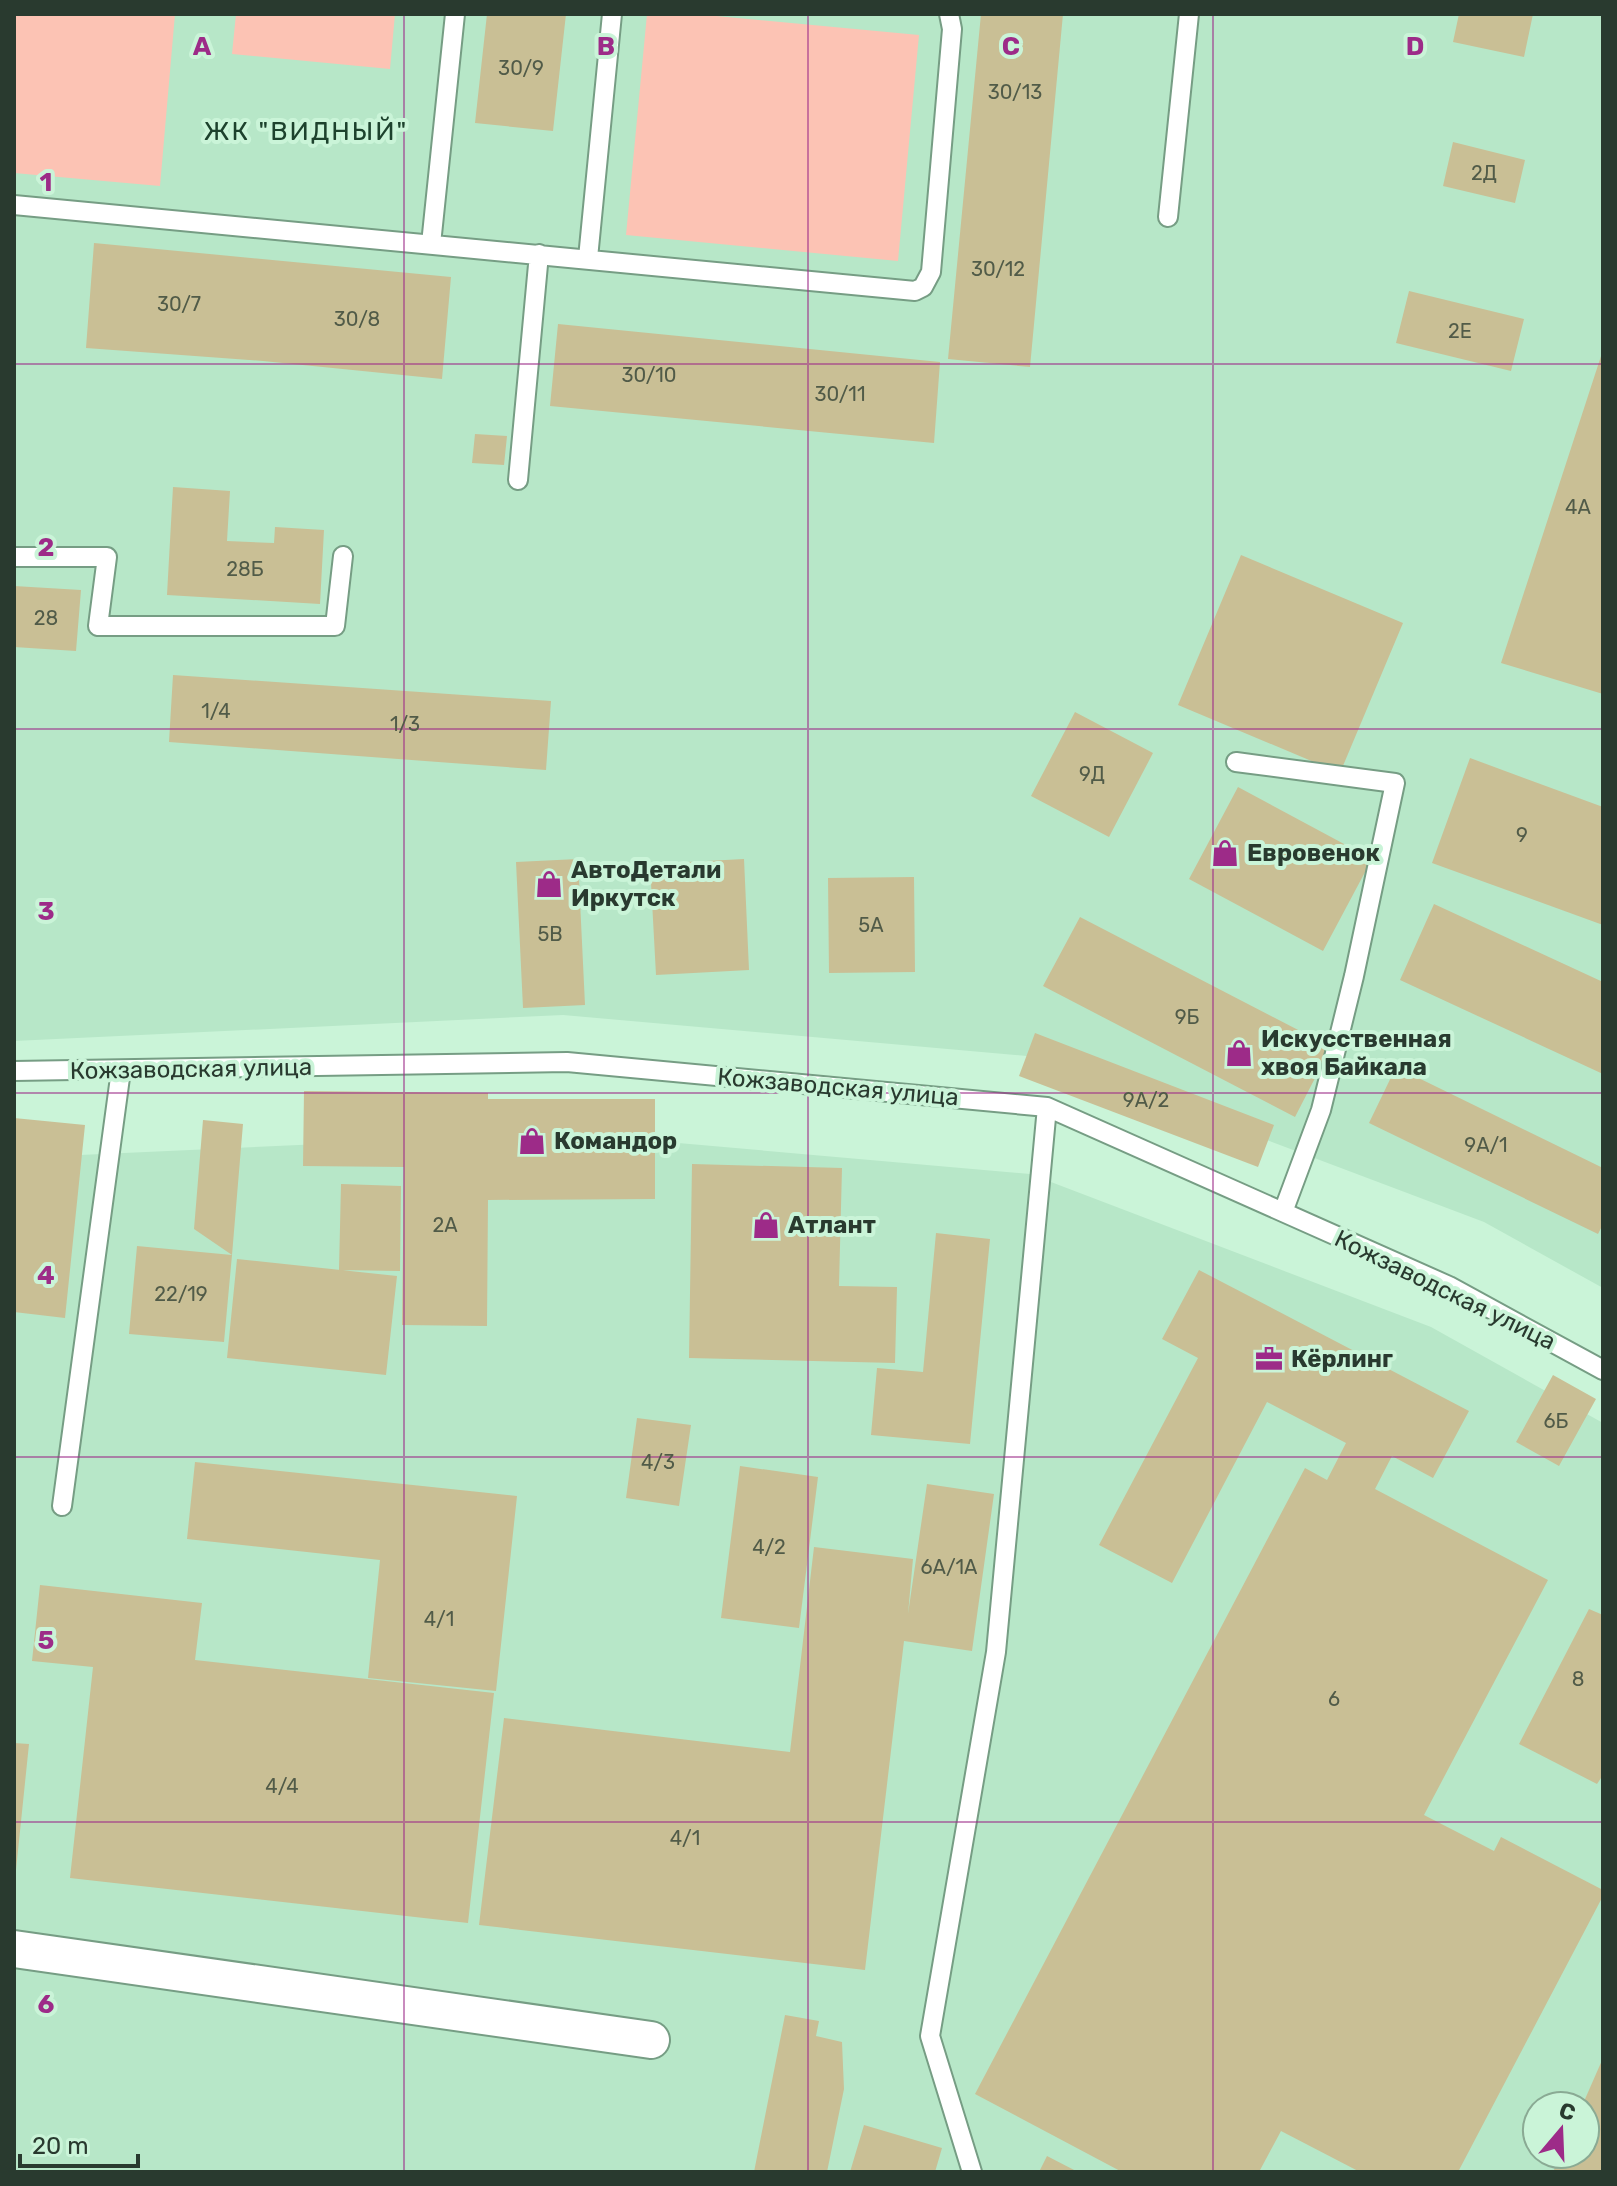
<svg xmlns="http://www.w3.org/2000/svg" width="1617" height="2186" viewBox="0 0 1617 2186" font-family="Rubik,sans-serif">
  <rect width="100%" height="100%" fill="#caf4d8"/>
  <path fill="#b7e7c8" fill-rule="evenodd" d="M14 14H1603V1288L1484 1222 1049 1058 563 1015 14 1041Z
    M564 1133 1030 1174 1431 1327 1603 1423V2172H14V1158ZM1537 2106H1585V2154H1537Z"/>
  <path fill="#fcc3b4" d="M14 14H175L160 186 14 173Z
    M236 14H395L390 69 232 54Z
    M647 14H695L919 35 898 261 626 235Z"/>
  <path fill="#c9bf95" d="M487 14H566L553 131 475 123Z
    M981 14H1063L1030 367 948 359Z
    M1459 14H1533L1524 57 1453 42Z
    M1453 142 1525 160 1515 203 1443 186Z
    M94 243 451 277 442 379 263 361 86 348Z
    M1409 291 1524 319 1511 371 1396 343Z
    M558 324 940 362 934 443 550 406Z
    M1602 353H1603V694L1501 663Z
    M475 434 507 436 504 465 472 463Z
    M173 487 230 491 227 541 274 543 275 527 324 530 320 604 167 595Z
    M1241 555 1403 623 1340 773 1178 705Z
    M14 586 81 590 76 651 14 647Z
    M173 675 551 701 546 770 169 742Z
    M1075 712 1153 753 1109 837 1031 796Z
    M1470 758 1603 807V925L1432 863Z
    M1238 787 1372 859 1323 951 1189 879Z
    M578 859 585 1005 523 1008 516 862Z
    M744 859 749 970 656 975 650 864Z
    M914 877 915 972 829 973 828 878Z
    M1434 904 1603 982V1074L1400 980Z
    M1080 917 1331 1047 1295 1117 1043 986Z
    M1035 1033 1274 1125 1258 1167 1019 1076Z
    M1396 1067 1603 1168V1224L1598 1234 1369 1123Z
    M304 1091 488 1093V1099H655V1199L488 1200 487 1326 402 1325 404 1167 303 1166Z
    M14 1118 85 1125 65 1318 14 1312Z
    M203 1120 243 1124 232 1255 224 1342 129 1334 137 1246 232 1255 194 1229Z
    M692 1164 842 1168 839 1286 897 1287 895 1363 689 1358Z
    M341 1184 401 1186 400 1271 339 1270Z
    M936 1233 990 1239 970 1444 871 1435 877 1368 923 1372Z
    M237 1259 397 1276 386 1375 227 1358Z
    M1199 1270 1469 1411 1433 1478 1392 1456 1375 1489 1548 1580 1424 1815 1494 1851 1501 1837 1603 1890V1896L1458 2172H1360L1281 2131 1259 2172H1122L975 2094 1305 1468 1327 1480 1346 1443 1267 1402 1172 1583 1099 1545 1198 1358 1162 1339Z
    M1553 1375 1596 1399 1559 1466 1516 1442Z
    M637 1418 691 1425 679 1506 626 1498Z
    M195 1462 517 1496 496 1691 368 1678 380 1560 187 1539Z
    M740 1466 818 1477 799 1628 721 1618Z
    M927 1484 994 1494 972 1651 904 1641 865 1970 479 1925 504 1718 790 1752 814 1547 913 1559 908 1614Z
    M40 1585 202 1603 195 1660 494 1693 468 1923 70 1878 93 1667 32 1661Z
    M1589 1609 1603 1615V1775L1597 1784 1519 1744Z
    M14 1743 29 1744 16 1870H14Z
    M785 2015 819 2021 816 2036 842 2042 844 2089 827 2172H754Z
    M1603 2058V2172H1553L1561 2154H1585V2106H1582Z
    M864 2125 942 2148 935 2172H850Z
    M1047 2156 1078 2172H1039Z"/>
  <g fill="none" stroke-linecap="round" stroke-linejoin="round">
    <g stroke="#769d84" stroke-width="22">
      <path id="lane" d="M14 205 915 291 923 287 931 272 952 29 949 14
        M1168 217 1189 14
        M431 244 455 14
        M588 258 612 14
        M518 480 539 254
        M14 557H107L98 626H335L343 556
        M1236 762 1395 783 1354 976 1321 1110 1283 1212
        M14 1071 567 1062 1047 1107 1449 1286 1603 1370
        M62 1506 121 1070
        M972 2172 930 2036 996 1652 1047 1107"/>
    </g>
    <g stroke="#769d84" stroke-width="40">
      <path id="street" d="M14 1949 651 2040"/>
    </g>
    <use href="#lane" stroke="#fff" stroke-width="18"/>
    <use href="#street" stroke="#fff" stroke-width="36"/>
  </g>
  <path fill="none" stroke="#9d2b88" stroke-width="2" stroke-opacity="0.55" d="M404 14V2172M808 14V2172M1213 14V2172M14 364H1603M14 729H1603M14 1093H1603M14 1457H1603M14 1822H1603"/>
  <defs>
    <g id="shop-bare" transform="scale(2.16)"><path d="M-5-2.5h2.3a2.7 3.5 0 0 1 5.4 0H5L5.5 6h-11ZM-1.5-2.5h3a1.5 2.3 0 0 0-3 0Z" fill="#9d2b88" stroke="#caf4d8" stroke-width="2.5" paint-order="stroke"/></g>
    <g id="office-bare" transform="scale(2.16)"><path d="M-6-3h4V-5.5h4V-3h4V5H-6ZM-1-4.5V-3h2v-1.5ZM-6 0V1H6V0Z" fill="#9d2b88" stroke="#caf4d8" stroke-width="2.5" paint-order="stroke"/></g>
  </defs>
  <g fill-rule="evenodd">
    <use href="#shop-bare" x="1225" y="853"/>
    <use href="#shop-bare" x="549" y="884"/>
    <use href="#shop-bare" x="1239" y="1053"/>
    <use href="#shop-bare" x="532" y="1141"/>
    <use href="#shop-bare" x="766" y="1225"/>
    <use href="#office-bare" x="1269" y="1359"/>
  </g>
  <g text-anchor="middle" stroke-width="8" stroke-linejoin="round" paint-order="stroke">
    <g font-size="20" fill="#515b48">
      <text x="521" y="75">30/9</text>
      <text x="1015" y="99">30/13</text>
      <text x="1484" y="180">2Д</text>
      <text x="998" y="276">30/12</text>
      <text x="179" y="311">30/7</text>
      <text x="357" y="326">30/8</text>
      <text x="1460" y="338">2Е</text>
      <text x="649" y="382">30/10</text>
      <text x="840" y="401">30/11</text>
      <text x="1578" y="514">4А</text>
      <text x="245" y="576">28Б</text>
      <text x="46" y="625">28</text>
      <text x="216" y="718">1/4</text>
      <text x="405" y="731">1/3</text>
      <text x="1092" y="781">9Д</text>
      <text x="1522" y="842">9</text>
      <text x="871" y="932">5А</text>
      <text x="550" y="941">5В</text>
      <text x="1187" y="1024">9Б</text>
      <text x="1146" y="1107">9А/2</text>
      <text x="1486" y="1152">9А/1</text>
      <text x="445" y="1232">2А</text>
      <text x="181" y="1301">22/19</text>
      <text x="1556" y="1428">6Б</text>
      <text x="658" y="1469">4/3</text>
      <text x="769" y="1554">4/2</text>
      <text x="949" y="1574">6А/1А</text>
      <text x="439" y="1626">4/1</text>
      <text x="1578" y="1686">8</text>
      <text x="1334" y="1706">6</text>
      <text x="282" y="1793">4/4</text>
      <text x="685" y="1845">4/1</text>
    </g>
    <g font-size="24" font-weight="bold" fill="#293a2f" stroke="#caf4d8" text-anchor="start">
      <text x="1247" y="861">Евровенок</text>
      <text x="571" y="878">АвтоДетали<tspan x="571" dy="28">Иркутск</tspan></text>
      <text x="1261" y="1047">Искусственная<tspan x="1261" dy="28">хвоя Байкала</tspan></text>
      <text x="554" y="1149">Командор</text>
      <text x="788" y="1233">Атлант</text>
      <text x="1291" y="1367">Кёрлинг</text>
    </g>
    <g font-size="24" fill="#293a2f" stroke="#caf4d8">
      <text transform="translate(191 1069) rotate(-1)" y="8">Кожзаводская улица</text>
      <text transform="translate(838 1087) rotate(5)" y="8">Кожзаводская улица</text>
      <text transform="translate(1445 1290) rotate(26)" y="8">Кожзаводская улица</text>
    </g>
    <g font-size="26" letter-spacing="2" fill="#1d422d" stroke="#caf4d8">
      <text x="306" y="140">ЖК "ВИДНЫЙ"</text>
    </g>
  </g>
  <g font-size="26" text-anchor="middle" font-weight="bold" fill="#9d2b88" stroke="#caf4d8" stroke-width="8" stroke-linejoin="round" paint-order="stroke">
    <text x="202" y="55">A</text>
    <text x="606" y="55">B</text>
    <text x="1011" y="55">C</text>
    <text x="1415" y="55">D</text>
    <text x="46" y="191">1</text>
    <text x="46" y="556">2</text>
    <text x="46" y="920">3</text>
    <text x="46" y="1284">4</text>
    <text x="46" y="1649">5</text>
    <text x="46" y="2013">6</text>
  </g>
  <rect width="1617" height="2186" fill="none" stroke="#293a2f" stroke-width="32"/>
  <g transform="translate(1561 2130) rotate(19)"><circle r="38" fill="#caf4d8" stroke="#8aaa94" stroke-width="2"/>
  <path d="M0-6L14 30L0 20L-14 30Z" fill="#9d2b88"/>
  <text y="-12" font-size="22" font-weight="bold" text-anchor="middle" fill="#293a2f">С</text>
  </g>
  <path d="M20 2154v12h118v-12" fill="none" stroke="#293a2f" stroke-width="4"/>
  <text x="32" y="2154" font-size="24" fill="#293a2f" stroke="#caf4d8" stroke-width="6" paint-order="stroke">20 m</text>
</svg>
